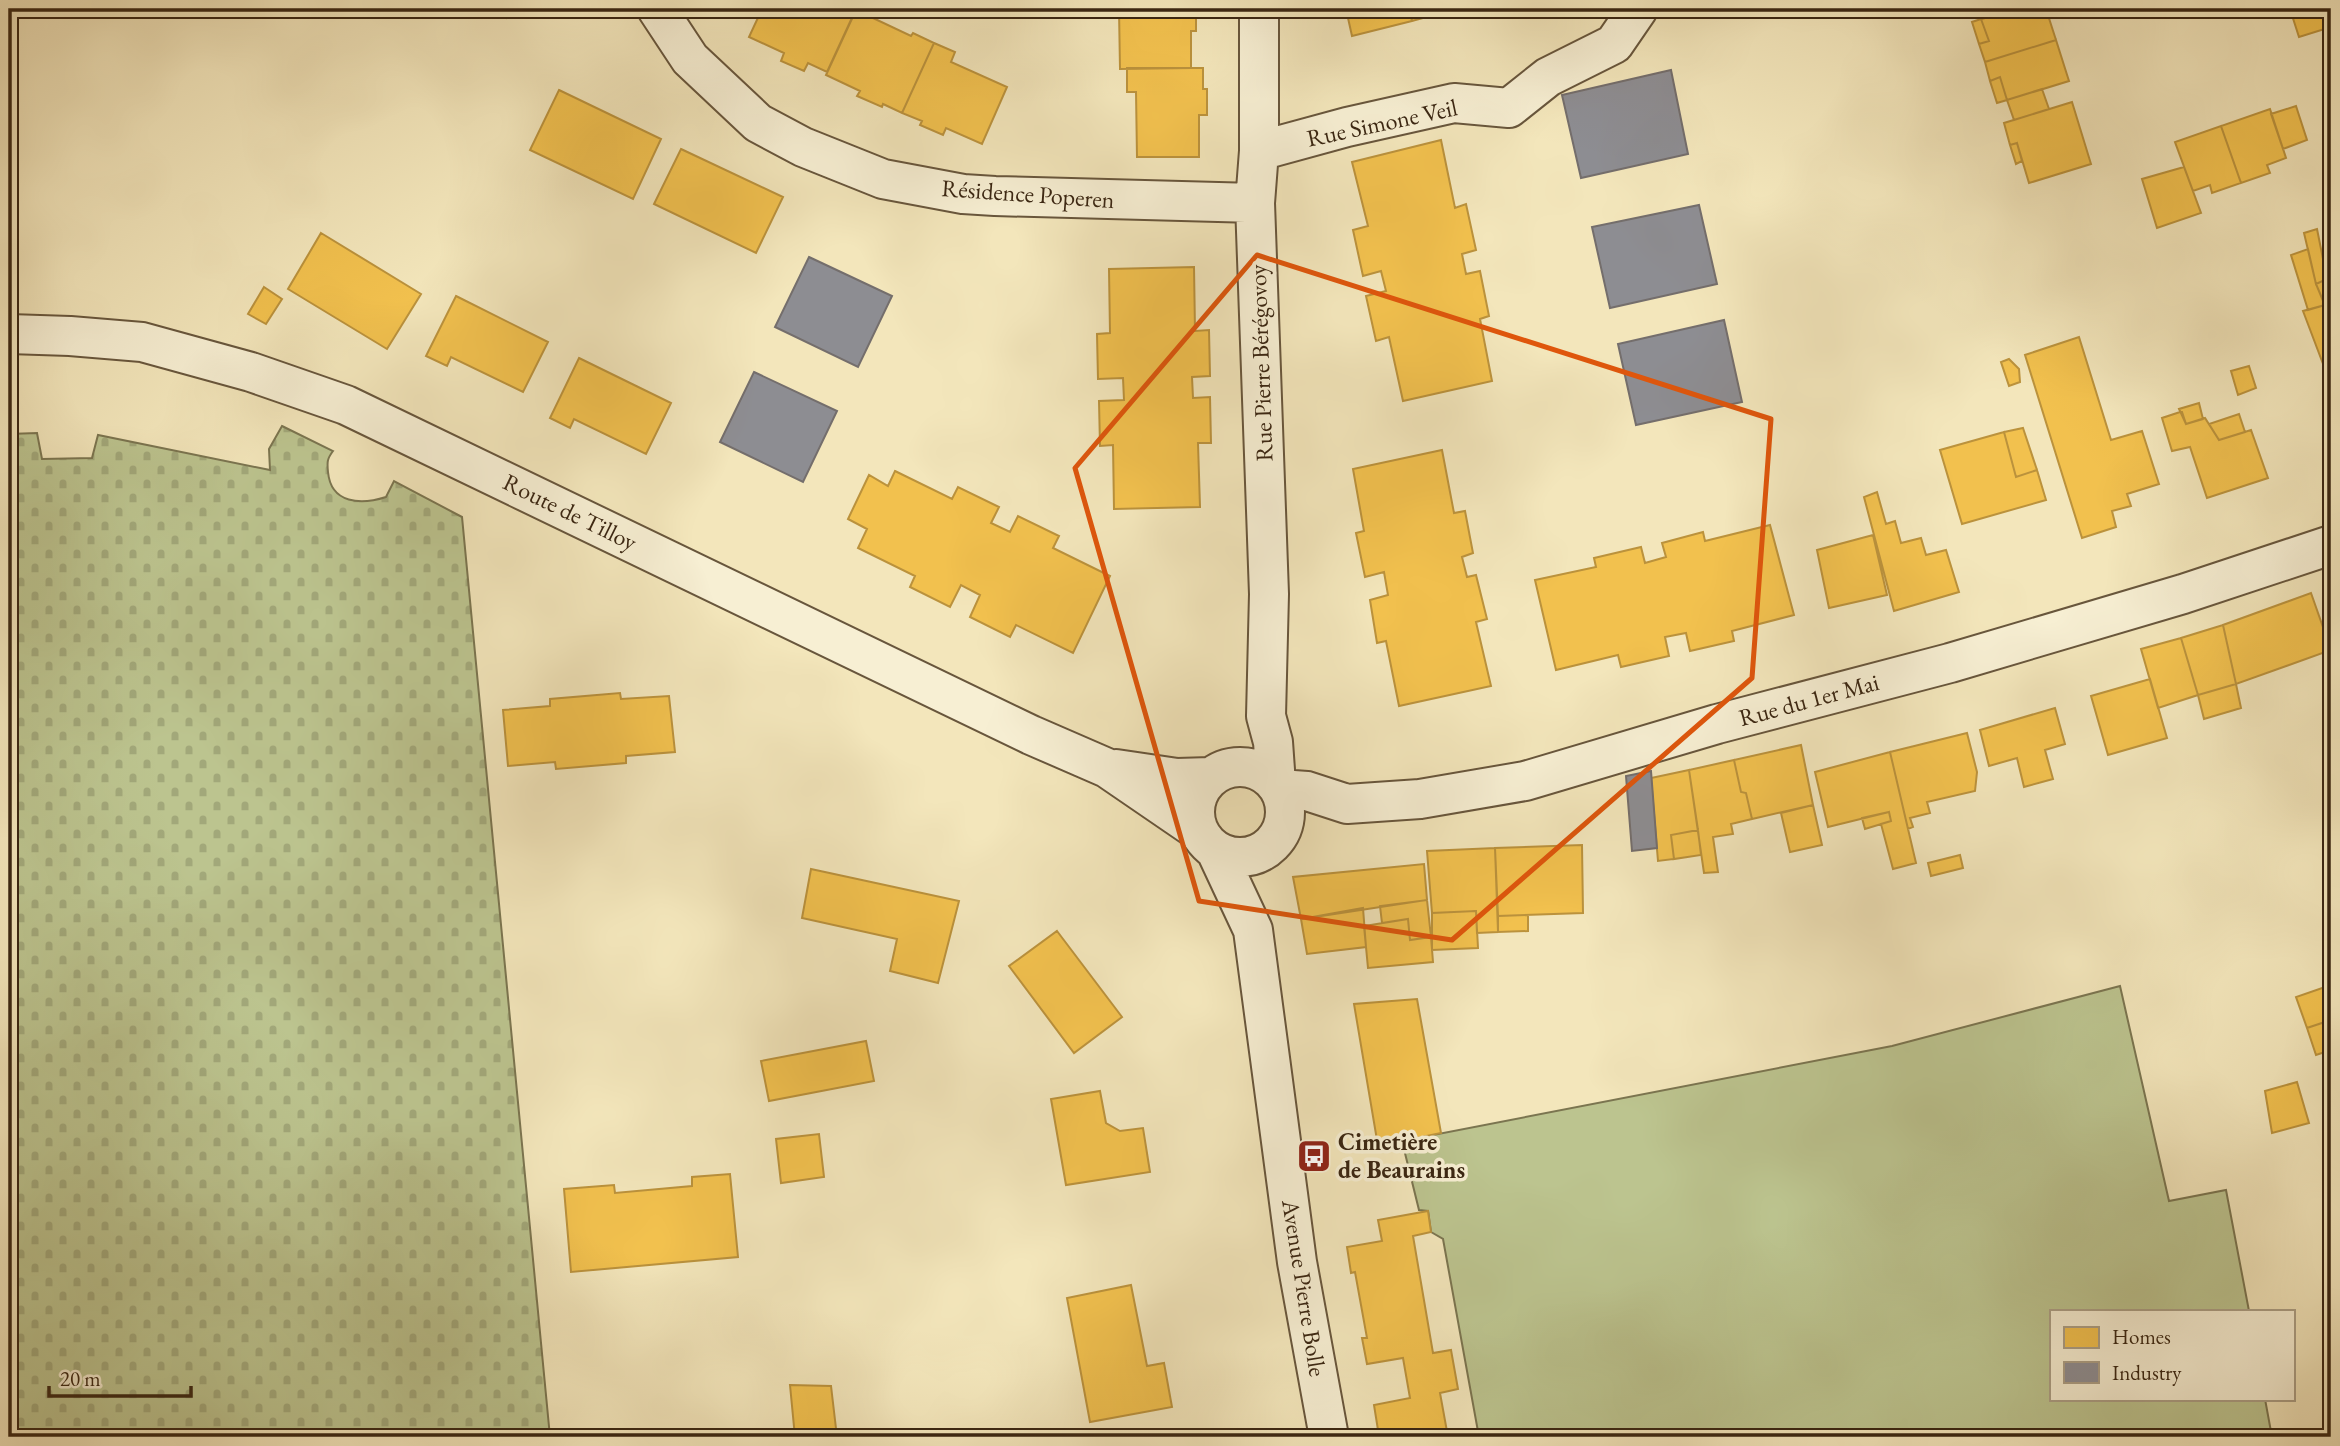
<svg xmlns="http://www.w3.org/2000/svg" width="2340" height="1446" viewBox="0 0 2340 1446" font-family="'EB Garamond',serif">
  <defs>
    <pattern id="cemetery-stones" width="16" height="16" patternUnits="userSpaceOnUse" patternTransform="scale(1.75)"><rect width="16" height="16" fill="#bcc48f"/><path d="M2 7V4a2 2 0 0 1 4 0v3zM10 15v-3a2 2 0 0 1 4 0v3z" fill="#a2a87a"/></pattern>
  </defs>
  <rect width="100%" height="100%" fill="#f3e6bb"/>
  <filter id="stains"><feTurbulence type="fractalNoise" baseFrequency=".00286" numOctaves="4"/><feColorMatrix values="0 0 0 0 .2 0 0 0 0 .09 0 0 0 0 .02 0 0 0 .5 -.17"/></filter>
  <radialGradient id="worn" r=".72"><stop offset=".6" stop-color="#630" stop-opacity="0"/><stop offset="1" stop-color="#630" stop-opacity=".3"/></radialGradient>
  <path fill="#bcc48f" stroke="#7b7550" stroke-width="2" d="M2120 986 2169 1201 2226 1190 2249 1311H2051V1399H2265L2272 1437H1479L1443 1239 1431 1232 1428 1211 1419 1210 1402 1141 1892 1046Z"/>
  <path fill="url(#cemetery-stones)" stroke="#7b7550" stroke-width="2" d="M282 426 333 451C327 459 327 462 328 472 331 504 361 505 386 497L394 481 462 517 550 1437H9V434L37 433 42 459 92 458 98 435 270 470 269 449Z"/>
  <path fill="#f2c14e" stroke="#bb923c" stroke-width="2" d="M504 9H532L507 18Z
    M762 9H856L827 72 808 63 804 71 781 61 784 53 749 37Z
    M1119 9H1196V31H1191V68L1120 69Z
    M1346 9H1409L1412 21 1352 36Z
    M1409 9H1432L1427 17 1412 21Z
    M1979 9H2014L1982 19Z
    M2014 9H2046L2056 40 1985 62 1979 44 1989 41 1981 19Z
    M2290 9H2331V27L2299 37Z
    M856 10 911 36 913 33 934 43 902 113 883 104 882 107 857 96 860 91 826 75Z
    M1981 19 1989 41 1979 44 1972 22Z
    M2056 40 2069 81 2007 100 2000 77 1990 81 1985 62Z
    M934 43 955 52 951 62 1007 87 982 144 946 128 943 135 920 125 922 121 902 113Z
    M1127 68H1203V89H1207V115H1199V157H1137L1136 92H1127Z
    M2000 77 2007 100 1997 103 1990 81Z
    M2042 89 2049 109 2014 120 2007 100Z
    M559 90 661 139 633 199 530 150Z
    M2072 102 2091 164 2029 183 2017 143 2010 145 2004 123Z
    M2296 106 2307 140 2283 149 2271 114Z
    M2270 109 2286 158 2267 165 2270 173 2241 183 2221 126Z
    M2221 126 2241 183 2212 193 2210 185 2193 191 2175 142Z
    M1441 140 1455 208 1466 204 1476 250 1462 254 1466 274 1480 271 1489 316 1480 319 1492 381 1403 401 1389 337 1376 341 1366 296 1386 291 1381 271 1363 276 1353 230 1368 226 1352 162Z
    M2017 143 2022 161 2016 164 2010 145Z
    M681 149 783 197 756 253 654 204Z
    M2184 167 2201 213 2157 228 2142 179Z
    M2317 229 2327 279 2316 284 2304 233Z
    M321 233 421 294 387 349 288 289Z
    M2308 249 2316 284 2325 305 2308 310 2291 255Z
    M1194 267 1195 331 1209 330 1210 376 1192 377 1193 398 1210 397 1211 443H1198L1200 507 1114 509 1113 445 1100 446 1099 401 1124 400 1123 378 1098 379 1097 334 1110 333 1109 269Z
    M2331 277V320L2316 284Z
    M264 287 282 299 266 324 248 314Z
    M456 296 548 342 523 392 451 357 447 366 426 356Z
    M2325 305 2331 320V385L2303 311Z
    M2079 337 2111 440 2142 431 2159 484 2127 494 2131 506 2112 511 2116 527 2082 538 2025 355Z
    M579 358 671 403 646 454 574 419 570 428 550 418Z
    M2009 359 2019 369 2020 382 2009 386 2001 362Z
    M2249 366 2256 388 2238 395 2231 371Z
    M2199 403 2203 419 2186 424 2179 409Z
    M2180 412H2182L2186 424 2205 418 2219 440 2251 430 2268 478 2207 498 2190 447 2172 451 2162 418Z
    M2239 414 2245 432 2219 440 2209 424Z
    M2023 428 2037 470 2016 477 2004 432Z
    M2004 432 2016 477 2037 470 2046 500 1962 524 1940 450Z
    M1442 450 1454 513 1465 511 1473 553 1462 557 1467 577 1476 575 1487 619 1476 622 1491 686 1399 706 1386 641 1377 643 1370 600 1388 595 1384 572 1365 577 1356 533 1364 531 1353 469Z
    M895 471 952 499 958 487 999 507 991 523 1010 532 1018 516 1059 536 1053 548 1110 576 1073 653 1016 625 1010 637 970 617 980 595 961 585 950 607 910 587 915 576 858 548 867 529 848 519 869 475 888 486Z
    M1877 492 1886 524 1895 521 1901 543 1921 538 1926 555 1946 550 1959 592 1894 611 1864 497Z
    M1770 525 1794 615 1732 631 1734 641 1690 651 1686 633 1665 637 1669 656 1621 667 1618 655 1556 670 1535 580 1596 567 1594 558 1641 547 1645 563 1666 557 1662 543 1703 532 1705 541Z
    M1873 535 1887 595 1829 608 1817 550Z
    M2311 593 2331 650 2236 684 2223 625Z
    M2223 625 2236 684 2198 695 2181 638Z
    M2181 638 2198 695 2158 708 2141 649Z
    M2150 679 2167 738 2108 755 2091 696Z
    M2236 684 2241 708 2204 719 2198 695Z
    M620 693 621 699 669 696 675 752 626 756V763L556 769 555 762 508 766 503 710 550 706V699Z
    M2055 708 2065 744 2045 750 2053 779 2024 787 2017 758 1989 766 1980 730Z
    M1967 733 1977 772 1975 791 1927 802 1930 813 1910 818 1913 827 1908 829 1890 752Z
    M1801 745 1813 805 1752 819 1746 793 1741 792 1734 760Z
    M1890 752 1916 863 1893 869 1881 824 1891 821 1889 812 1828 827 1815 772Z
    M1734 760 1741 792 1746 793 1752 819 1731 824 1733 834 1713 837 1718 872 1704 873 1689 770Z
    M1689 770 1698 830 1671 835 1674 859 1658 861 1651 778Z
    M1813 805 1822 845 1790 852 1781 813Z
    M1889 812 1891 821 1865 829 1862 818Z
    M1698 830 1701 855 1674 859 1671 835Z
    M1582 845 1583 913 1498 916 1495 848Z
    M1495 848 1498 932 1477 933 1476 911 1432 913 1427 851Z
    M1960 855 1963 868 1931 876 1928 863Z
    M1424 864 1427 900 1301 919 1293 877Z
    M811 869 959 901 938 983 890 971 897 939 802 918Z
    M1427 900 1431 937 1410 940 1408 919 1382 923 1380 906Z
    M1363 908 1366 947 1307 954 1301 919Z
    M1476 911 1478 948 1432 950V913Z
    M1528 915V931L1498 932V916Z
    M1408 919 1410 940 1431 937 1433 962 1368 968 1364 926Z
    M1057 931 1122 1017 1074 1053 1009 966Z
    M2331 985V1020L2307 1028 2296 997Z
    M1417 999 1441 1133 1378 1146 1354 1004Z
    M2331 1020V1050L2316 1055 2307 1028Z
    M866 1041 874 1081 769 1101 761 1061Z
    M2297 1082 2309 1123 2272 1133 2265 1091Z
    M1100 1091 1106 1123 1120 1131 1143 1128 1150 1172 1066 1185 1051 1099Z
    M819 1134 824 1177 781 1183 776 1139Z
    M730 1174 738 1257 571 1272 564 1189 614 1185 615 1193 692 1186V1177Z
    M1428 1211 1431 1232 1413 1236 1433 1353 1451 1350 1458 1389 1440 1393 1448 1437H1384L1382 1430H1378L1374 1405 1410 1398 1403 1358 1367 1364 1362 1338H1367L1355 1272 1351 1273 1347 1247 1382 1241 1378 1220Z
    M1131 1285 1147 1366 1164 1363 1172 1407 1090 1422 1067 1298Z
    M790 1385 831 1386 837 1437H795Z"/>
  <path fill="#8d8d92" stroke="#746e6c" stroke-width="2" d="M1671 70 1688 154 1581 178 1562 95Z
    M1699 205 1717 284 1610 308 1592 227Z
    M809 257 892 296 858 367 775 327Z
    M1724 320 1742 402 1636 425 1618 344Z
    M754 372 837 411 803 482 720 442Z
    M1651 771 1657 848 1632 851 1626 776Z"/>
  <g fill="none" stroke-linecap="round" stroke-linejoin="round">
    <g stroke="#68563c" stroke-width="42">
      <path id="minor" d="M657 9 690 59 758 123 803 147 883 179 963 194 995 196 1255 203
        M1259 9V151L1255 203 1269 594 1266 716 1273 742 1276 784
        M1259 151 1347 127 1454 103 1509 108 1548 77 1614 44 1638 9
        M9 334 70 336 142 342 251 372 346 405 1031 735 1107 768 1199 831
        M1195 812a45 45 0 1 1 90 0a45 45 0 1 1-90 0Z
        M1116 769 1177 778 1211 777
        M1279 789 1307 791 1347 804 1420 799 1525 781 1717 724 1950 663 2183 594 2331 545
        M1216 851 1253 930 1297 1262 1329 1437"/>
    </g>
    <use href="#minor" stroke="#f7efd3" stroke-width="38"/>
  </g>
  <path fill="none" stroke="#df560c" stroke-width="5" stroke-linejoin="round" d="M1257 255 1771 419 1752 678 1452 940 1199 901 1075 468Z"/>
  <defs>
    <g id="bus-square" transform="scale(1.75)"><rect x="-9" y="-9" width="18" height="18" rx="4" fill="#8f2418" stroke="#f7efd3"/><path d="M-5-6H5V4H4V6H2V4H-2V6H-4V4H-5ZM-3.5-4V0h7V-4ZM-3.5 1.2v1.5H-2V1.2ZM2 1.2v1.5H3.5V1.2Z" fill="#fff"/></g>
  </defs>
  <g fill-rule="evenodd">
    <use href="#bus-square" x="1314" y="1156"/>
  </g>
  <g text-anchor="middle" stroke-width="7" stroke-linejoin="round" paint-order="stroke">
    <g font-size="24" fill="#3a2612" stroke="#f7efd3">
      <text transform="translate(1382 123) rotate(-12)" y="8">Rue Simone Veil</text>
      <text transform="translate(1028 194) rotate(4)" y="8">Résidence Poperen</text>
      <text transform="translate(1261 363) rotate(-92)" y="8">Rue Pierre Bérégovoy</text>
      <text transform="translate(570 512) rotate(26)" y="8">Route de Tilloy</text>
      <text transform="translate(1809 700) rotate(-15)" y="8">Rue du 1er Mai</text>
      <text transform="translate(1304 1288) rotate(81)" y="8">Avenue Pierre Bolle</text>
    </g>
    <g font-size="24" font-weight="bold" fill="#3a2612" stroke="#f7efd3" text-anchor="start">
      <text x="1338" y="1150">Cimetière<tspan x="1338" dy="28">de Beaurains</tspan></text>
    </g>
  </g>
  <rect width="2340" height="1446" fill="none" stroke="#f3e6bb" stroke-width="35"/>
  <rect x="10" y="10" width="2319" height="1425" fill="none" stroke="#3a2612" stroke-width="3.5"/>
  <rect x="18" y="18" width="2305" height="1411" fill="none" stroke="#3a2612" stroke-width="2"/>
  <rect x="2050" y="1310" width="245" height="91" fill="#f7efd3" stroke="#ab9f86" stroke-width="2"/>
  <rect x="2064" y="1327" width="35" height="21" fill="#f2c14e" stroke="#ab9f86" stroke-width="2"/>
  <text x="2112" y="1344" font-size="21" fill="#3a2612">Homes</text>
  <rect x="2064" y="1362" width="35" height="21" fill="#8d8d92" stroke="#ab9f86" stroke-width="2"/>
  <text x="2112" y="1380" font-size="21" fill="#3a2612">Industry</text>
  <path d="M49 1386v10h142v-10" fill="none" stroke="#3a2612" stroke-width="3.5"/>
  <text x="60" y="1386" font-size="21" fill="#3a2612" stroke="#f7efd3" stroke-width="5" paint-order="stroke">20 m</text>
  <rect width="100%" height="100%" filter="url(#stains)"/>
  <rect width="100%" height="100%" fill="url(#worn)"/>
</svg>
